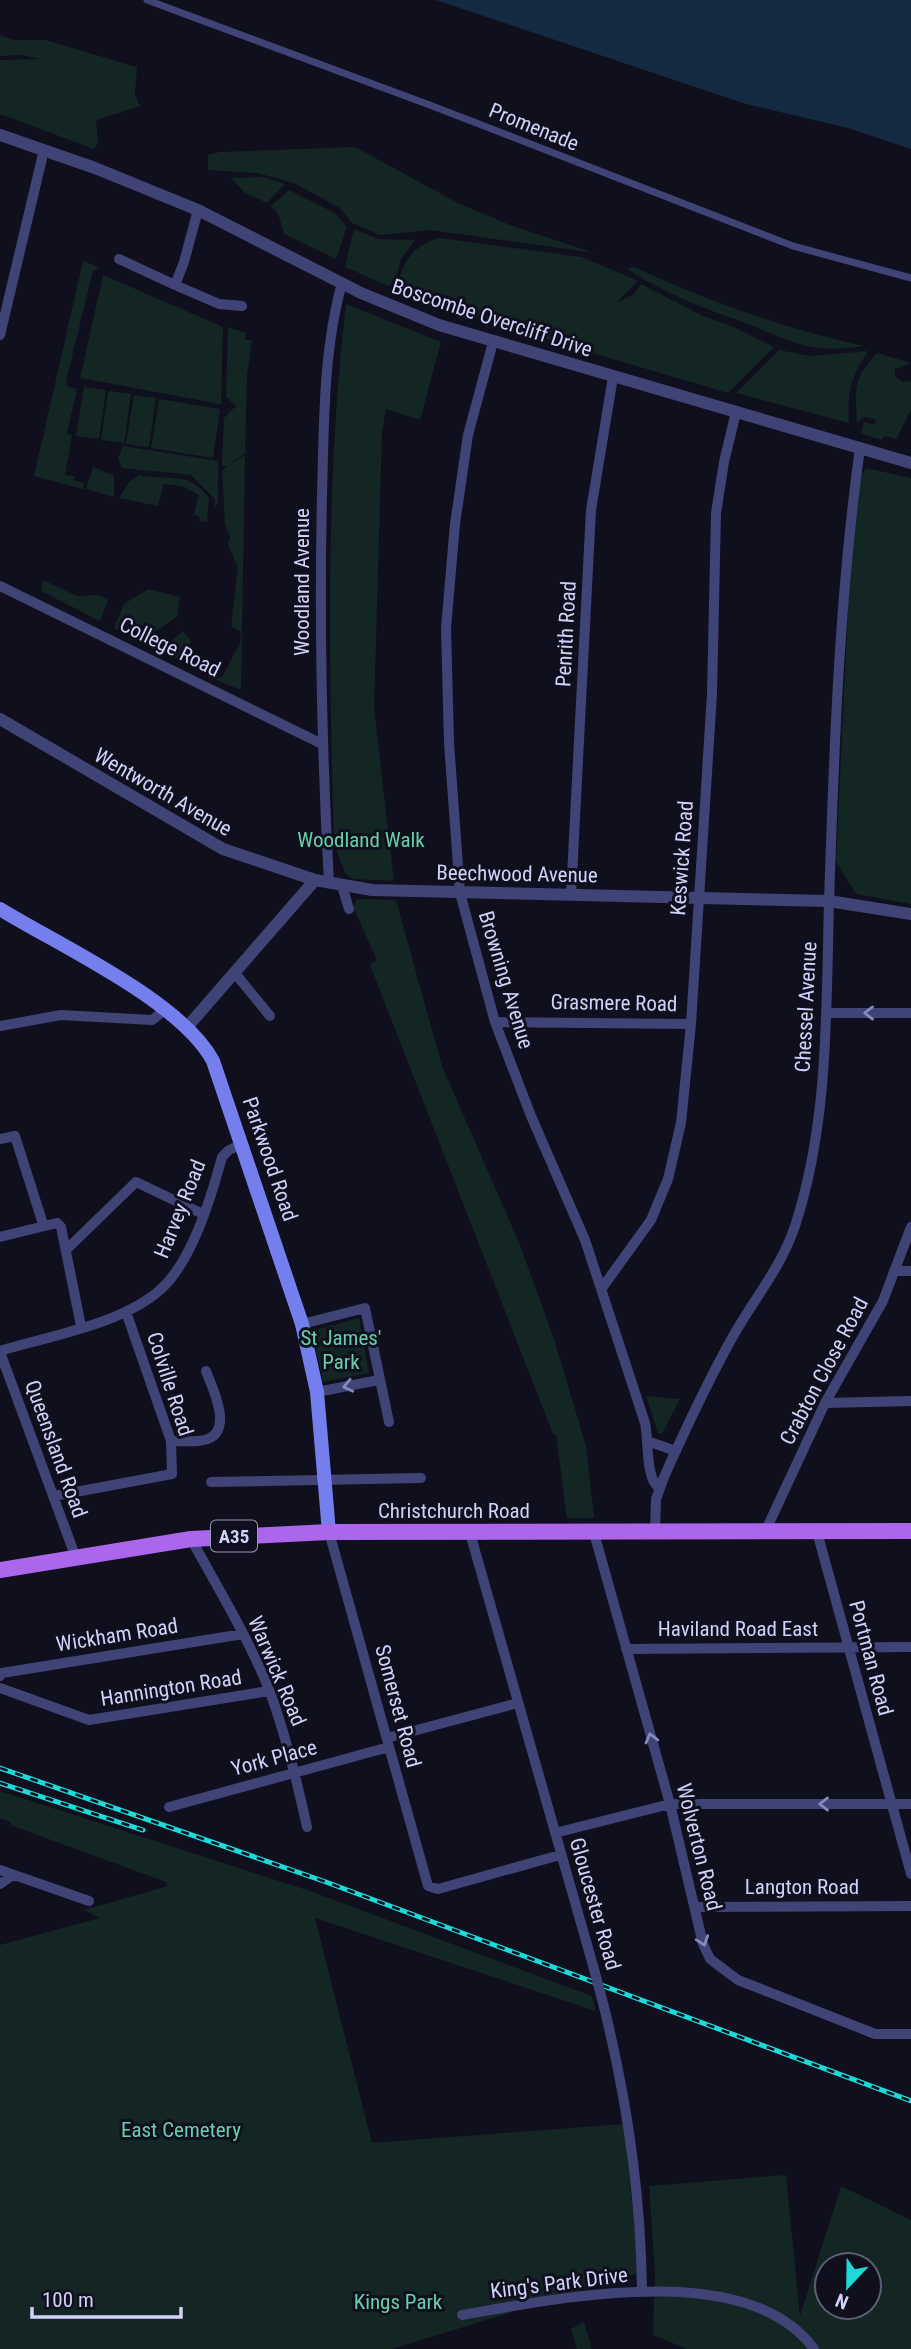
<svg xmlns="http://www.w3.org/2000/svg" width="911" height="2349" viewBox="0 0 911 2349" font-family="'Roboto Condensed',sans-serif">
  <rect width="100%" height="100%" fill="#100f1d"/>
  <path fill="#132623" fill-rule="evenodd" d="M0 35 13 40H45L137 67 135 94 140 106 96 120 98 143 94 149 0 114V60L40 59 21 55 0 56Z
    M355 147 458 203 510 225 594 253 431 230 380 235 352 223 340 208 294 183 257 173 208 170V155L220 152Z
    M263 177 285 184 267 203 245 193 231 178Z
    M289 190 335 213 347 227 336 259 284 234 278 213 271 206Z
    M354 229 377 239 415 240 401 259 393 288 345 267Z
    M439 238 582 257 638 281 616 303 633 295 641 284 703 316 734 327 774 347 728 393 562 344 397 290C401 263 412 246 439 238Z
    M83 261 100 268 93 271 66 381 68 387 77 389 67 433 72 435 65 475 75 476 73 480 84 483 83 489 34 476Z
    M634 267C707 301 784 328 863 346 802 356 783 335 729 317 689 303 663 291 627 269Z
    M103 275 223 327 221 404 80 378Z
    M346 304 441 342 420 420 386 409 382 432 374 708 394 881 354 879 346 875 334 844C329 664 325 483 346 304Z
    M228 327 246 333 245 340H252L247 375 245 453 227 467 222 465 224 418 236 406 226 397Z
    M779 350 811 356 868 351C851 378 847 391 849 423L736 393Z
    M877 353 911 363 895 369V376L902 382 911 381V410L896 439 885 436 881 440 861 433 864 422 875 425 876 420 865 417 857 422C855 388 853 379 877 353Z
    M84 387 106 390 99 439 76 436Z
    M108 391 131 394 124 443 101 440Z
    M134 395 156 398 149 447 126 444Z
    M159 399 220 409 213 458 151 448Z
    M123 446 218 461V503L214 510 215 499 191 475 122 468 118 458Z
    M245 455 241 690 214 679 222 677 240 643 241 632 231 626 238 568 228 544 230 536 225 525 222 470Z
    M93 467 114 476V497L86 489Z
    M866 468 911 478V904L856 894 836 862 851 548 860 477Z
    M139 475C170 482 187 469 209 498L207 522 199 521 200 517 194 514 199 495 182 486 164 484 158 506 119 498 129 482Z
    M43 580 77 596 99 595 108 600 100 621 41 591Z
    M148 589 180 597 177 617 156 631 147 643 114 628 124 604Z
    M183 631 191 641 184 662 159 651Z
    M356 899 396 900 442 1066 520 1245 555 1342 586 1446 594 1518H567L556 1434H553L370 965 377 960 354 909Z
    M359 1318 369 1373 323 1382 312 1331Z
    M646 1396 680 1399 662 1434 658 1433Z
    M0 1791 310 1891 592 1996 596 2011 315 1918 372 2143 624 2124 639 2273 392 2349H0V1945L100 1918 84 1910 168 1886 166 1882 10 1825 11 1822 0 1818Z
    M786 2175 800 2316 841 2186 911 2220V2349H687L653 2335 655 2274 649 2186ZM827 2265H869V2307H827Z
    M584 2322 592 2349H577L571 2329Z"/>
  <path fill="#152a41" d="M436 0H911V149L848 128 746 104Z"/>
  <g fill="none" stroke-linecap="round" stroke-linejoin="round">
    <path stroke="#404376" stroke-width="7" d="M147 0 435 107 793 246 911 278"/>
    <path stroke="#404376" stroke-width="10" d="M119 259 175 285 184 262 198 210
      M175 285 219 304 242 306
      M0 335 44 150
      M493 342 468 435 455 524 446 628 449 743 460 893 495 1022 531 1116 585 1240 645 1423C649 1441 645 1477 659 1488
      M0 586 322 744
      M329 883C322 754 319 625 322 495 324 425 323 351 342 283
      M342 886 349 909
      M571 895 591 510 613 377
      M234 972 270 1016
      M827 1013H911
      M495 1022 691 1024
      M0 1026 61 1015 152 1020 166 1009
      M0 1139 15 1136 43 1224
      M0 1237 57 1223 61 1227 81 1326
      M66 1250 136 1182 203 1214
      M894 1271H911
      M602 1288 651 1220 668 1179 681 1123 691 1024 712 694 716 513 724 462 736 412
      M302 1324 365 1308 389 1422
      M0 1351C49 1336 123 1324 161 1289 192 1261 211 1198 222 1157L229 1150 243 1144
      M0 1352 76 1558
      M317 1392 379 1380
      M825 1403 911 1401
      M171 1441C183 1441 201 1443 210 1438 232 1427 212 1387 206 1371
      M650 1442 676 1451
      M211 1482 421 1478
      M54 1496 172 1474 171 1441 126 1312
      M329 1532 428 1886 438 1889 560 1855
      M765 1532 825 1403 883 1301 911 1227
      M817 1532 911 1874
      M470 1533 594 1969
      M594 1533 670 1804 703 1944 710 1959 738 1980 875 2034H911
      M655 1533 656 1499 664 1477C685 1430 707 1383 732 1338 753 1300 781 1268 795 1226 829 1122 826 1010 829 902 834 750 839 598 860 448
      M191 1539C218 1588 249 1639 270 1692 286 1736 297 1781 307 1827
      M626 1649 911 1647
      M0 1676 2 1673 243 1634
      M0 1688 89 1720 269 1691
      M387 1738 518 1703
      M169 1807 389 1747
      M555 1833 670 1804H911
      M0 1870 89 1901
      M0 1884 13 1875
      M694 1907 911 1906
      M604 2007C627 2100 641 2196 642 2292
      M462 2315C556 2299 747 2257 814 2349"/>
    <path stroke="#404376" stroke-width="12" d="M0 135 95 168 198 210 361 293 439 325 911 463
      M0 719 223 849 315 880 372 890 829 901 911 914
      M188 1026 315 880"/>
    <path stroke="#747eed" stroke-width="14" d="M0 909C60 946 181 1001 213 1061L302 1324 317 1392 329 1532"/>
    <path stroke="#ab66eb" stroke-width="16" d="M0 1570 191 1539 329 1532 911 1531"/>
    <g stroke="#1dd9d8" stroke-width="5">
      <path id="rail" d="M0 1768 326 1882 911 2101
        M0 1783 143 1830"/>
    </g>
    <use href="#rail" stroke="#100f1d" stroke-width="2.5" stroke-dasharray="8" stroke-linecap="butt"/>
    <path stroke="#404376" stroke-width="10" d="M594 1969 604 2007"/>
  </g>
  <defs><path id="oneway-chevron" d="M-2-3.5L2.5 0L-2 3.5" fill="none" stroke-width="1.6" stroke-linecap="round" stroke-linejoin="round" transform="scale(1.75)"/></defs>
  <g stroke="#888ab8">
    <use href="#oneway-chevron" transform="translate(869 1013) rotate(180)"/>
    <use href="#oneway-chevron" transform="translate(348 1386) rotate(168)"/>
    <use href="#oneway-chevron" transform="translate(651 1738) rotate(-105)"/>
    <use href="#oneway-chevron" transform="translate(824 1804) rotate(-180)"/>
    <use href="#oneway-chevron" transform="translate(703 1941) rotate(71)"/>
  </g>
  <g text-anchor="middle" stroke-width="6" stroke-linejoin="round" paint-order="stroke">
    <rect fill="#100f1d" stroke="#9797b7" stroke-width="2" x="211" y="1520.5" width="46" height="31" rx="5"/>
    <g font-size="19" font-weight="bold" fill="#d1d1f9">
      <text x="234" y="1543">A35</text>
    </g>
    <g font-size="21" fill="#d1d1f9" stroke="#100f1d">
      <text transform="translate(534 127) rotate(22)" y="7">Promenade</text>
      <text transform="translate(492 318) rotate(18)" y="7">Boscombe Overcliff Drive</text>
      <text transform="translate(302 582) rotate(-90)" y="7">Woodland Avenue</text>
      <text transform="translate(566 634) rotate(-87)" y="7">Penrith Road</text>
      <text transform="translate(170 647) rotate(26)" y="7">College Road</text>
      <text transform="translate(163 792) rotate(30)" y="7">Wentworth Avenue</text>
      <text transform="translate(682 858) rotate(-86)" y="7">Keswick Road</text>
      <text transform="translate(517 874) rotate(1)" y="7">Beechwood Avenue</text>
      <text transform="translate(506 980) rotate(73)" y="7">Browning Avenue</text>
      <text transform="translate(614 1003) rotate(1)" y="7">Grasmere Road</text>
      <text transform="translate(806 1007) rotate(-87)" y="7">Chessel Avenue</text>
      <text transform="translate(270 1159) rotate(71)" y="7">Parkwood Road</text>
      <text transform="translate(180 1209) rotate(-68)" y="7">Harvey Road</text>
      <text transform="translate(824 1371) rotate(-62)" y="7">Crabton Close Road</text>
      <text transform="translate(170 1384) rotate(72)" y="7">Colville Road</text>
      <text transform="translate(56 1449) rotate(70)" y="7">Queensland Road</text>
      <text x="454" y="1518">Christchurch Road</text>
      <text x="738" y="1636">Haviland Road East</text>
      <text transform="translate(117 1635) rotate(-9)" y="7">Wickham Road</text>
      <text transform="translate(871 1658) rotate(75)" y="7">Portman Road</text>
      <text transform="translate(277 1671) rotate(67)" y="7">Warwick Road</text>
      <text transform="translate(171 1688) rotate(-9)" y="7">Hannington Road</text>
      <text transform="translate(398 1706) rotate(75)" y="7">Somerset Road</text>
      <text transform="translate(274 1758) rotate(-15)" y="7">York Place</text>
      <text transform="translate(699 1847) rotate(76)" y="7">Wolverton Road</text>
      <text x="802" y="1894">Langton Road</text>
      <text transform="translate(595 1904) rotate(74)" y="7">Gloucester Road</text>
      <text transform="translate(559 2283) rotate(-7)" y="7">King's Park Drive</text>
    </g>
    <g font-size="21" fill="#67cfaa" stroke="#100f1d">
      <text x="361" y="847">Woodland Walk</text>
      <text x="341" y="1345">St James'<tspan x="341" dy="24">Park</tspan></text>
      <text x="181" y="2137">East Cemetery</text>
      <text x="398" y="2309">Kings Park</text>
    </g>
  </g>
  <g transform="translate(848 2286) rotate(202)"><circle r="33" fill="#100f1d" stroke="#5d5d75" stroke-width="2"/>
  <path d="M0-5L12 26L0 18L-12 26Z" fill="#1dd9d8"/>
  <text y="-10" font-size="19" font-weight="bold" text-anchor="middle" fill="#d1d1f9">N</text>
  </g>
  <path d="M32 2307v10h149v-10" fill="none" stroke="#d1d1f9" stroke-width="3.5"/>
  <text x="42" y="2307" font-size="21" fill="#d1d1f9" stroke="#100f1d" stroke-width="5" paint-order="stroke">100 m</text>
</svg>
